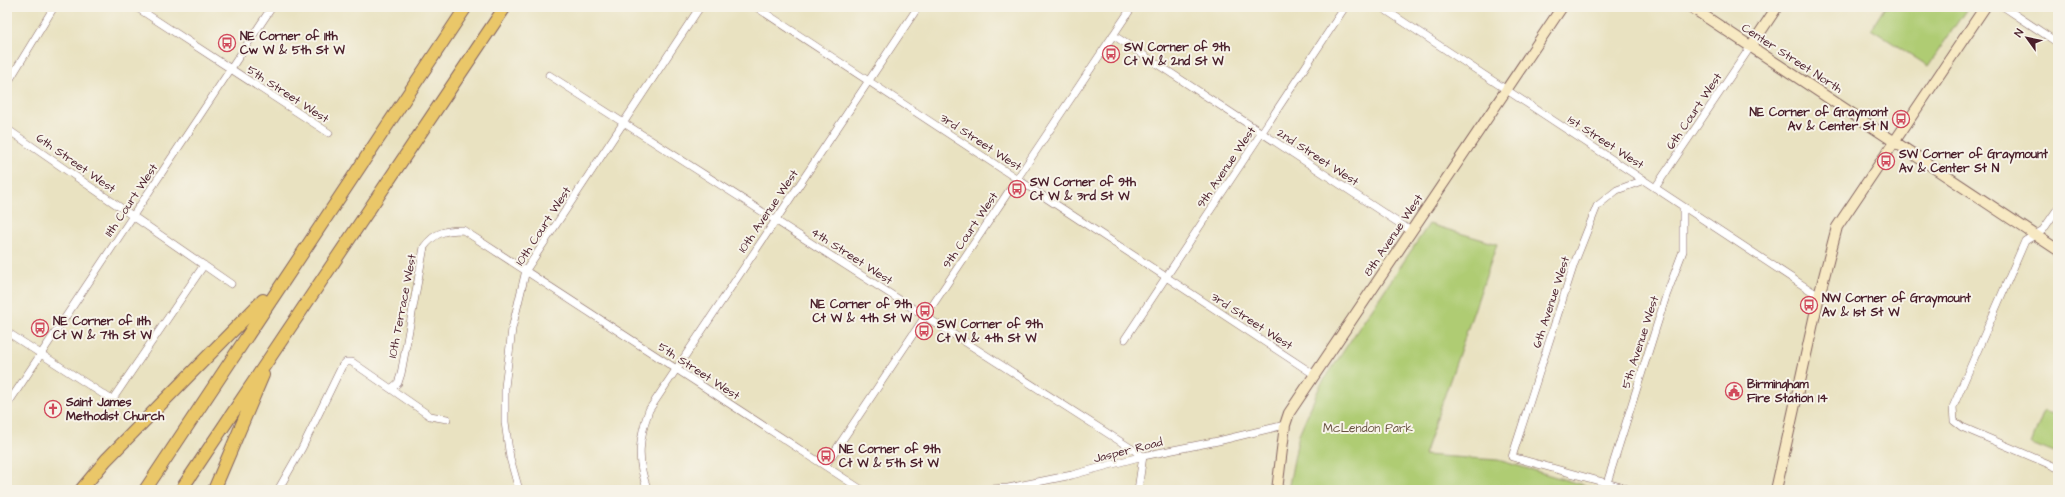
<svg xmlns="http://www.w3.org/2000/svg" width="2065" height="497" viewBox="0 0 2065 497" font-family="'Architects Daughter',sans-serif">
  <rect width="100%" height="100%" fill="#f7f3e8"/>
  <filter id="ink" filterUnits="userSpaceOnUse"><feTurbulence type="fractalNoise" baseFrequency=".025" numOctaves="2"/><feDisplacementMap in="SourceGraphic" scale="8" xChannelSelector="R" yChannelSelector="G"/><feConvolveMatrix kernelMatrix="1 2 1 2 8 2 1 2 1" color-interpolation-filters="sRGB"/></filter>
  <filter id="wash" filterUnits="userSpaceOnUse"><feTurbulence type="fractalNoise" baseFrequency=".012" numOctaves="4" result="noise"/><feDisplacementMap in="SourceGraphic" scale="16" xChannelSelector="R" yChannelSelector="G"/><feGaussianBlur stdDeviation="0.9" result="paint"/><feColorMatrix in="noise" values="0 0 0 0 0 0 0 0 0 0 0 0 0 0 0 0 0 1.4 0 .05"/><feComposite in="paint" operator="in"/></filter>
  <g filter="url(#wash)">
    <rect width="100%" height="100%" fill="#e9e2c1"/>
    <path fill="#afcc73" stroke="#7c764f" d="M1885 7H1968L1928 66 1871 29Z
      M1429 224 1497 244 1424 455 1498 460 1600 490H1288L1299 434 1320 386Z
      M2044 411 2058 416V455L2031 444Z"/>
  </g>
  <g filter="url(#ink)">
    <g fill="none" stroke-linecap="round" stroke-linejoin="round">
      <g stroke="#826360" stroke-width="8">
        <path id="street" d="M136 7 329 133
          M756 7 1315 375
          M1381 7 1819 296
          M2004 7 2058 43
          M1113 35 1411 231
          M549 75 1143 456 1138 490
          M7 84 54 7
          M7 129 231 284
          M1655 188 1751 46
          M2058 208 2043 230 2025 241 1953 407 1954 421 1962 427 2058 468
          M7 332 112 400 204 265
          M1125 339 1345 7
          M392 388 398 383 401 374 424 247C435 232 446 230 463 230L862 490
          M7 405 272 7
          M825 466 1132 7
          M1607 483 1666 296 1683 251V207
          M278 490 302 448 342 366 346 362H352L430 416 447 419
          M519 490 510 458 505 422V387L512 329 526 270 700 7
          M648 490C636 461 639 438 649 410L918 7
          M974 490 1008 488 1072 475 1143 456 1218 441 1285 425
          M1632 490 1512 457 1574 264 1597 206 1617 190 1644 180"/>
      </g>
      <g stroke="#826360" stroke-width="12">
        <path id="secondary" d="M1691 7 2058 250
          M1751 46 1777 7
          M1277 490 1285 425 1289 413 1562 7
          M1776 490 1819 296 1837 227 1985 7"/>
      </g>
      <g stroke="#826360" stroke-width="14">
        <path id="highway" d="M81 490 106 460 263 300
          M145 490 466 7
          M181 490 505 7
          M214 490 263 375"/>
      </g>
      <use href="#street" stroke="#fff" stroke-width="7"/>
      <use href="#secondary" stroke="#f7e9c3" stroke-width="10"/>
      <use href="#highway" stroke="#eac769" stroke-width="12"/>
    </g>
  </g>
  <defs>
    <g id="bus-ring" transform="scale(0.9)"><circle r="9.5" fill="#f7f3e8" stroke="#d1495b" stroke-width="1.5"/><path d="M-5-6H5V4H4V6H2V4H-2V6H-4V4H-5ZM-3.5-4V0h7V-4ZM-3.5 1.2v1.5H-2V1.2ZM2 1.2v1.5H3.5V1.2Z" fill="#d1495b"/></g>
    <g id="civic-ring" transform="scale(0.9)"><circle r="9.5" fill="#f7f3e8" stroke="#d1495b" stroke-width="1.5"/><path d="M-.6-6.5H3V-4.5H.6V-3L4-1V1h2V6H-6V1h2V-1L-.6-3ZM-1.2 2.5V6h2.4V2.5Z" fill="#d1495b"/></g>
    <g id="church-ring" transform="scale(0.9)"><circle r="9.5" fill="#f7f3e8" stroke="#d1495b" stroke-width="1.5"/><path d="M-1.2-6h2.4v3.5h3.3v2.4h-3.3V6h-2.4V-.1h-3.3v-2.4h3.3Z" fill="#d1495b"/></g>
  </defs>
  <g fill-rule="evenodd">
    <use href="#bus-ring" x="227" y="43"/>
    <use href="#bus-ring" x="1111" y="54"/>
    <use href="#bus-ring" x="1901" y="119"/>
    <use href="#bus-ring" x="1886" y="161"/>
    <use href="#bus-ring" x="1017" y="189"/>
    <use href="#bus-ring" x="1809" y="305"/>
    <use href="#bus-ring" x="925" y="311"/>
    <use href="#bus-ring" x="40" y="328"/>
    <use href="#bus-ring" x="924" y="331"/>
    <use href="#civic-ring" x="1734" y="391"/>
    <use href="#church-ring" x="53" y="409"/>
    <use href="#bus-ring" x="826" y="456"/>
  </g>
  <g text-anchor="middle" stroke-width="4" stroke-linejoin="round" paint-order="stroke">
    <g font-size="12" font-weight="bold" fill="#4a1f2b" stroke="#f7f3e8" text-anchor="start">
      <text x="240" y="40">NE Corner of 11th<tspan x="240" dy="14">Cw W &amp; 5th St W</tspan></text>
      <text x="1124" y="51">SW Corner of 9th<tspan x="1124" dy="14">Ct W &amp; 2nd St W</tspan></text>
      <text x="1888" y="116" text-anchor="end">NE Corner of Graymont<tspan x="1888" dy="14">Av &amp; Center St N</tspan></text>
      <text x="1899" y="158">SW Corner of Graymount<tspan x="1899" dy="14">Av &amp; Center St N</tspan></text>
      <text x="1030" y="186">SW Corner of 9th<tspan x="1030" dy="14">Ct W &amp; 3rd St W</tspan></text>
      <text x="1822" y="302">NW Corner of Graymount<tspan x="1822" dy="14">Av &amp; 1st St W</tspan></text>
      <text x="912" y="308" text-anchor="end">NE Corner of 9th<tspan x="912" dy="14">Ct W &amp; 4th St W</tspan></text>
      <text x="53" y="325">NE Corner of 11th<tspan x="53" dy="14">Ct W &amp; 7th St W</tspan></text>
      <text x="937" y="328">SW Corner of 9th<tspan x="937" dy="14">Ct W &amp; 4th St W</tspan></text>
      <text x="1747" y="388">Birmingham<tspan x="1747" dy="14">Fire Station 14</tspan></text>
      <text x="66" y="406">Saint James<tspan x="66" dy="14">Methodist Church</tspan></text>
      <text x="839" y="453">NE Corner of 9th<tspan x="839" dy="14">Ct W &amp; 5th St W</tspan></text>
    </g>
    <g font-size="12" fill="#4a1f2b" stroke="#f7f3e8">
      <text transform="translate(1792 58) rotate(33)" y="4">Center Street North</text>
      <text transform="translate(288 94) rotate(33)" y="4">5th Street West</text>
      <text transform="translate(1694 111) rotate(-56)" y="4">6th Court West</text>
      <text transform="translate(981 142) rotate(33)" y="4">3rd Street West</text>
      <text transform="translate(1606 142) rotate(33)" y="4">1st Street West</text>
      <text transform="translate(1318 157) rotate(33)" y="4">2nd Street West</text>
      <text transform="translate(76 163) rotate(35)" y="4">6th Street West</text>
      <text transform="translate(1226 167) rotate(-56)" y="4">9th Avenue West</text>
      <text transform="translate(131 200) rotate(-56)" y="4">11th Court West</text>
      <text transform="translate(768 211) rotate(-56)" y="4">10th Avenue West</text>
      <text transform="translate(543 226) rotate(-57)" y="4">10th Court West</text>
      <text transform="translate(970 230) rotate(-56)" y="4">9th Court West</text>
      <text transform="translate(1393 235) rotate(-56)" y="4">8th Avenue West</text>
      <text transform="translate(852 256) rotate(33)" y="4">4th Street West</text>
      <text transform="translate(1551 302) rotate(-72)" y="4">6th Avenue West</text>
      <text transform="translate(402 306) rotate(-79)" y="4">10th Terrace West</text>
      <text transform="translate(1252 321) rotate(33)" y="4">3rd Street West</text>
      <text transform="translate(1640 342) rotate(-72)" y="4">5th Avenue West</text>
      <text transform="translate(699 371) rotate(33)" y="4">5th Street West</text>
      <text transform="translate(1128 450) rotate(-14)" y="4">Jasper Road</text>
    </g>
    <g font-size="12" fill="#685341" stroke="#f7f3e8">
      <text x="1368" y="432">McLendon Park</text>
    </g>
  </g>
  <rect width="2065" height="497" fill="none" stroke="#f7f3e8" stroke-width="24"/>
  <g transform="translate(2027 38) rotate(303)" stroke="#f7f3e8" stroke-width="3" paint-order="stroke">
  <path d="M0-3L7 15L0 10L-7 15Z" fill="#4a1f2b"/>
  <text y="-6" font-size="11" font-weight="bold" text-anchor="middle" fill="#4a1f2b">N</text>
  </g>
</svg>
